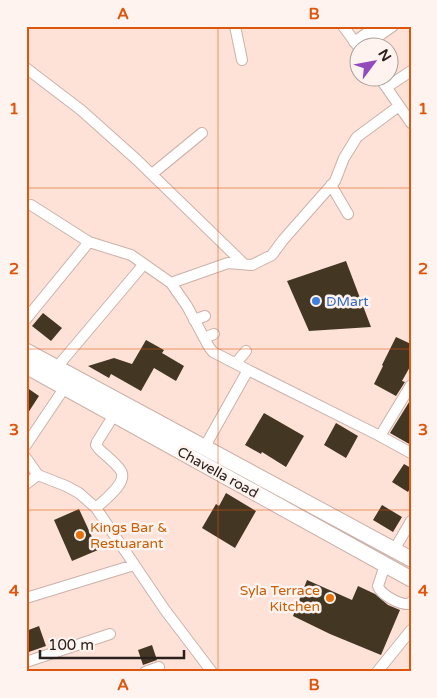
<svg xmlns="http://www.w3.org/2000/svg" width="437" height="698" viewBox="0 0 437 698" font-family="'Varela Round',sans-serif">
  <rect width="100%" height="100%" fill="#fee2d8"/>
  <path fill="#433724" d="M346 261 371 327 309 331 287 281Z
    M43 313 62 328 51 341 32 326Z
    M396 337 411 344V365L402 381 405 382 396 396 374 384 383 366 382 365Z
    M146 340 164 350 162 353 184 366 176 381 154 368 141 391 111 374 109 378 88 366 114 358 132 364Z
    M26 387 39 396 26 416Z
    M411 399V445L390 433Z
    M264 413 304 436 286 467 262 452 261 454 245 445Z
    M336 423 358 436 346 458 324 445Z
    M404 464 411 468V487L408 492 392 482Z
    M226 493 256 511 235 548 202 528 216 504 219 506Z
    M382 505 402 517 393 532 373 520Z
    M79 509 98 550 72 561 54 520Z
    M307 580 352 600 358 586 375 594 388 605 400 610 381 655 330 634 293 616Z
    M39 626 46 646 26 653V631Z
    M152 645 157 660 143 665 138 650Z"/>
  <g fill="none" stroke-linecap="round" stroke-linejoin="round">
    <g stroke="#ccb1a8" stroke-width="12">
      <path id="minor" d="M235 26 242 60
        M343 26 360 49
        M373 40 393 26
        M354 42 377 26
        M26 68 81 110 137 160 244 264
        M380 78 411 123
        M387 87 411 71
        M152 174 202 133
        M331 185 348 214
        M31 205 89 242 131 255 171 283 187 306 209 347 213 352 248 370
        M171 283 228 263 252 265 272 255 283 240 335 181 344 158 357 137 399 106
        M26 319 89 242
        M194 320 205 316
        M204 338 214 334
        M236 363 246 351
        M57 367 144 264
        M380 436 411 385
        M26 445 65 387
        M204 448 248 370 380 436 411 453
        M26 458 38 475 66 486 79 493 96 508 165 610 212 672
        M26 484 38 475
        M96 508C104 500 128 483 121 471 117 464 105 455 99 449L96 445 97 442 114 415
        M394 550 411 521
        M385 565 378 586C381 595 400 605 409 604L411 602
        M26 598 134 565
        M26 662 110 634
        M145 672 159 667
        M377 672 411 630"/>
    </g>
    <g stroke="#ccb1a8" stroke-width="17">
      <path id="highway" d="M26 351 411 559
        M26 366 411 579"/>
    </g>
    <use href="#minor" stroke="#fff" stroke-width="10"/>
    <use href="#highway" stroke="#fff" stroke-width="15"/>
  </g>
  <path fill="none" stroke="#de560d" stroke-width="1" stroke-opacity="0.55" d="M218 26V672M26 188H411M26 349H411M26 510H411"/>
  <circle fill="#3f7fe0" stroke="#fff3ef" stroke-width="2" cx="316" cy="301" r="5"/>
  <g fill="#e8710a" stroke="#fff3ef" stroke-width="2">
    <circle cx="80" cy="535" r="5"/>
    <circle cx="330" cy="598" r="5"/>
  </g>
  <g text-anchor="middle" stroke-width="5" stroke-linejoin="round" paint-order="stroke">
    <g font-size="14" fill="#366cbe" stroke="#fff3ef" text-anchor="start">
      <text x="326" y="306">DMart</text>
    </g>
    <g font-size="14" fill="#2a201d" stroke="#fff3ef">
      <text transform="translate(218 472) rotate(29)" y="5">Chavella road</text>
    </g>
    <g font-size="14" fill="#c56008" stroke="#fff3ef" text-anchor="start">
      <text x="90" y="532">Kings Bar &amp;<tspan x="90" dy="16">Restuarant</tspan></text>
      <text x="320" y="595" text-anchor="end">Syla Terrace<tspan x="320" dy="16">Kitchen</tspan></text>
    </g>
  </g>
  <rect width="437" height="698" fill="none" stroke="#fff3ef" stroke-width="55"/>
  <g transform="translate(374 62) rotate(58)"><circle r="24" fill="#fff3ef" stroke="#aa9f9b"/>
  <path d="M0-4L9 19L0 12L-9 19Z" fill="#924abd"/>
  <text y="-8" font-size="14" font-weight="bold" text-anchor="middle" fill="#2a201d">N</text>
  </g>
  <path d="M40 650v8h144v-8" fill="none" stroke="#2a201d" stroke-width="2.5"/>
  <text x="48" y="650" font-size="15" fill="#2a201d" stroke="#fff3ef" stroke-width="4" paint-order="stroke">100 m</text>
  <rect x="28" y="28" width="382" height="642" fill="none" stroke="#de560d" stroke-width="2"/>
  <g font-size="16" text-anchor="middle" font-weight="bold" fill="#de560d">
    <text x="123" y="19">A</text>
    <text x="314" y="19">B</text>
    <text x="14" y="114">1</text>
    <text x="423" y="114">1</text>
    <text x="14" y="274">2</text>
    <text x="423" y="274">2</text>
    <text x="14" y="435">3</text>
    <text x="423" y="435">3</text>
    <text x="14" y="596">4</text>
    <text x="423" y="596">4</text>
    <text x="123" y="690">A</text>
    <text x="314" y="690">B</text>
  </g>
</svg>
